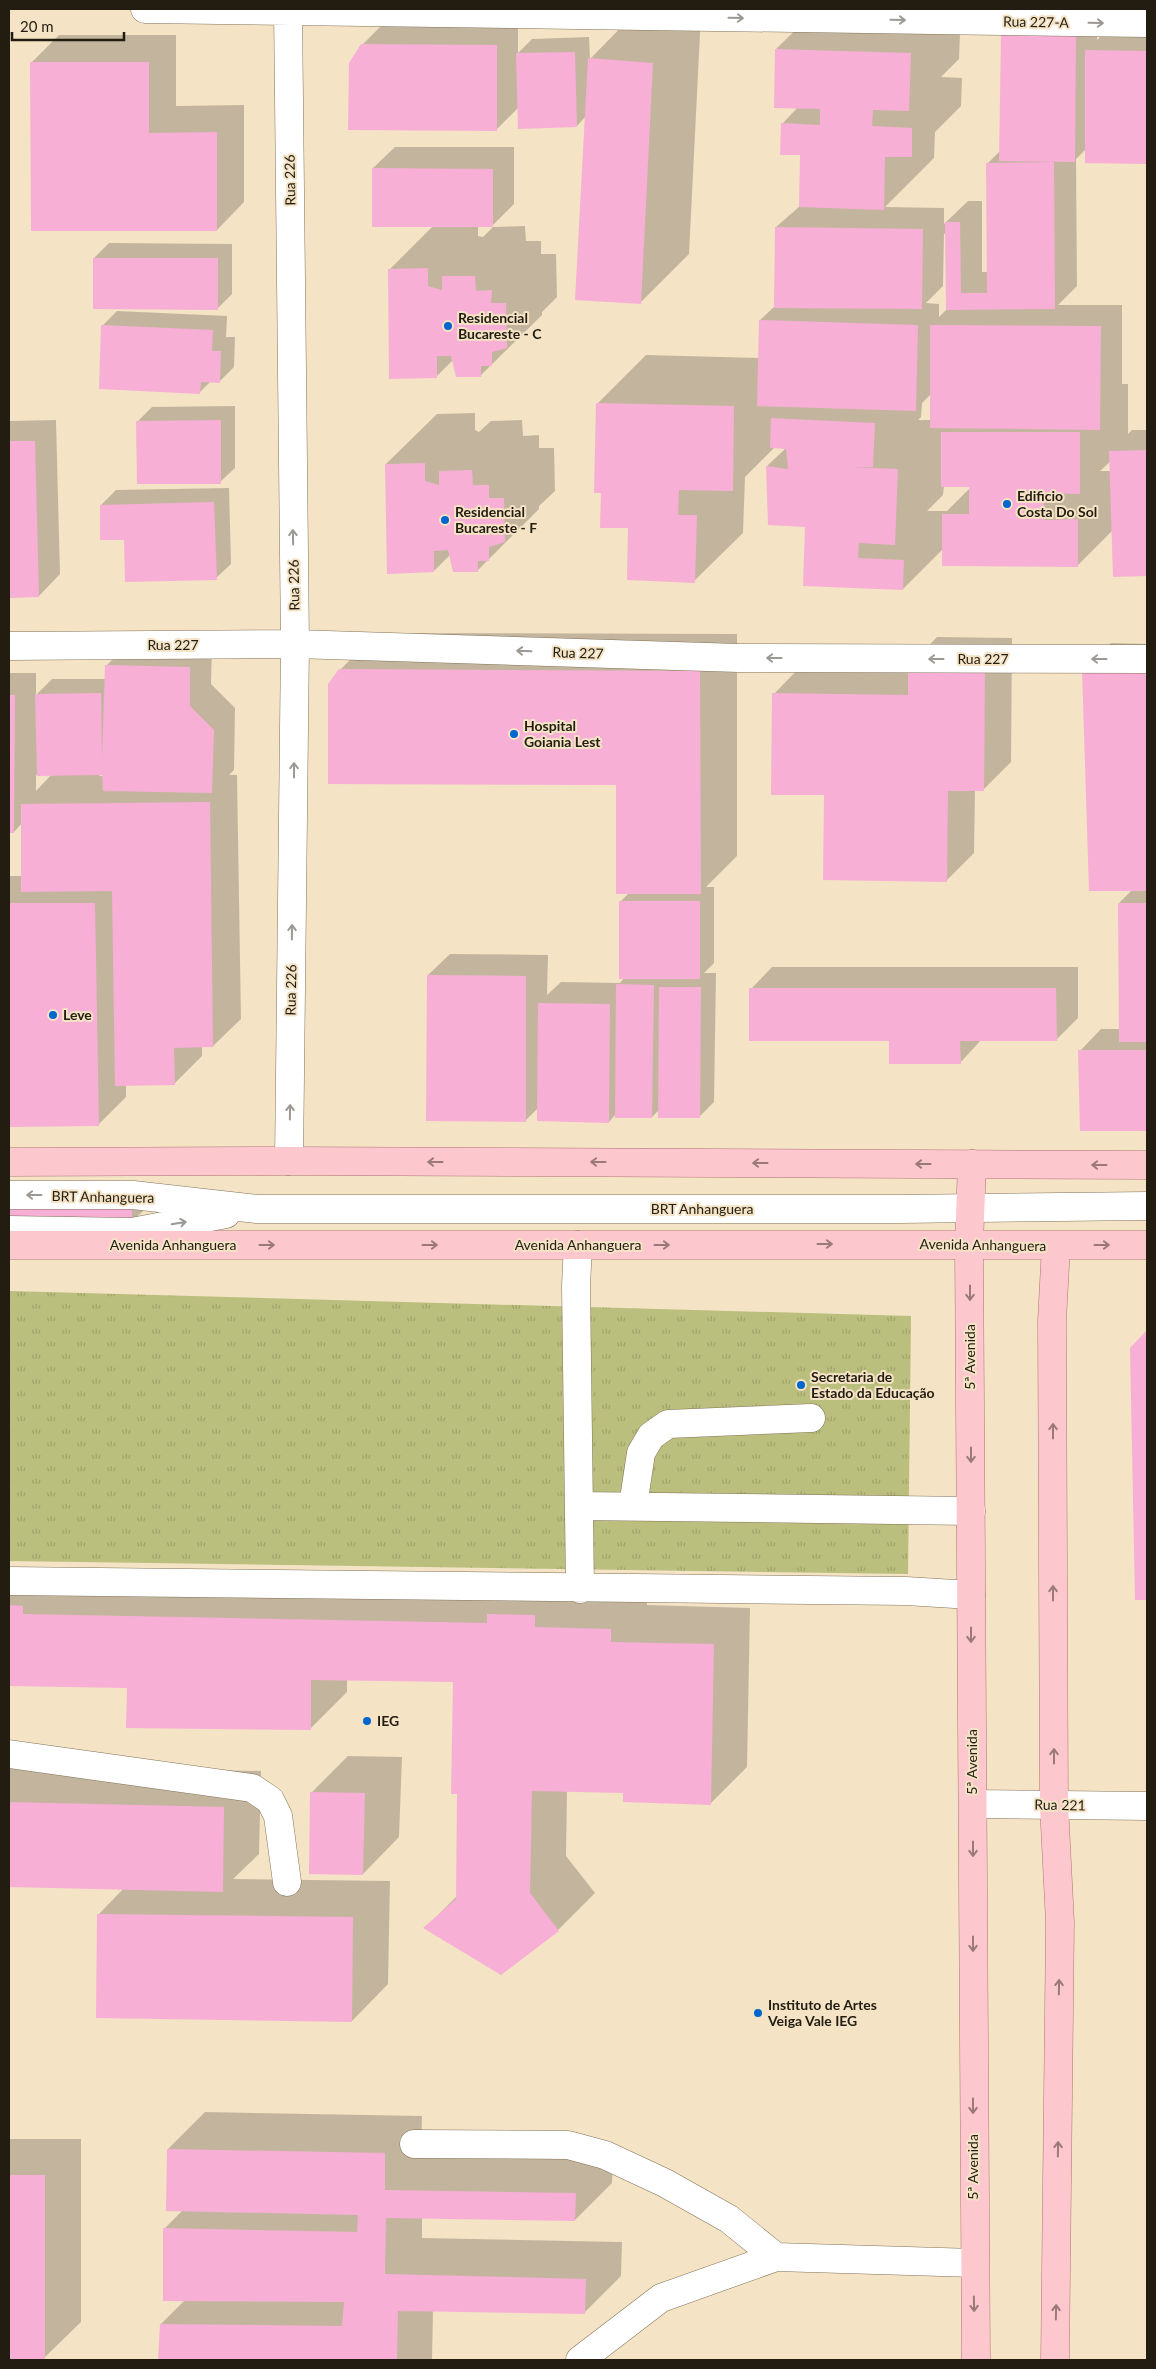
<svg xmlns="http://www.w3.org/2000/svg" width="1156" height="2369" viewBox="0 0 1156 2369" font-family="Lato,sans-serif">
  <defs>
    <pattern id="park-tufts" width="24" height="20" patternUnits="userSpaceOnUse" patternTransform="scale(1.25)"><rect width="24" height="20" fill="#babf7d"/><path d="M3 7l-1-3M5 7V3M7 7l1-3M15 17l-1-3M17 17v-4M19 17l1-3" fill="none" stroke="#a0a46b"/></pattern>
  </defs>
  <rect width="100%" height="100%" fill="#f4e3c5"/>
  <path fill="url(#park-tufts)" d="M9 1291 911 1316 908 1574 9 1561Z"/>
  <path fill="#0003" fill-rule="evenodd" d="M817 9H961L959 59 941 77 962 78 961 106 935 132 934 158 885 207 944 208V224L968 201H982V272H988L987 164 1001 150 1002 36 1024 14 1097 15V40L1114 23H1147V162H1086V149L1076 159 1077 286 1058 305H1122V384H1128V434L1132 430H1147V574L1114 575 1113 530 1078 565 944 548 903 589 806 526 767 466 786 448 775 447 745 477 743 533 694 581 629 527 603 492 597 404 646 355 759 358 760 320 776 305V227L800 206 801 154 782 124 798 107 776 49ZM944 234H946L947 309 939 317V304L926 303 943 286ZM931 394V420H918L921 417 922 403ZM1111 461V471H1100ZM944 486H970V488L947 511H927L943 495Z
    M638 10 701 14 689 254 640 303 586 116 577 126 519 107 496 130 362 45 384 23 518 24V53L532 39 589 37 590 59Z
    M59 35H176V106L244 105V202L217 230 31 63Z
    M395 147H514V204L492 226H478V236L483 237 493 227 525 226 526 241H541V254H556L557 297 542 312V315L480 376 453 360 437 376 389 270 433 226 373 168Z
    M109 243 232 244V294L217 309 94 258Z
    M117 311 227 316 226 337H235L234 367 220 381H211L200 392 102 326Z
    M235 406V468L220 482 137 422 152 407Z
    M475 413V430L479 432 491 421 522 420 523 436 539 435V448H554L555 491 539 506V509L477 571 450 555 434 571 386 464 437 414Z
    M56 420 60 574 39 596 9 597V421Z
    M229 488 231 564 216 578 125 538 101 505 116 490Z
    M377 633 737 634V856L706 887H714V963L704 973H716L714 1102 699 1117 659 1110 652 1117 616 1114 609 1122 538 1108 525 1121 428 975 450 954 548 955 547 995 561 982 620 983 625 977 620 902 629 893 617 784 340 670Z
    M937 637 1012 638 1011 762 983 790H975L974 853 947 880 825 794 774 694 801 666 910 665Z
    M1111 643 1147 644V1129L1081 1130 1080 1051 1101 1029H1120L1119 903 1133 889 1084 671Z
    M128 644 212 646 211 684 235 708 234 770 229 775H237L241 1019 213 1046H202V1056L174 1084 126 1085V1097L98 1125 9 1126V876H23L22 823 14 832H9V673H36V695L52 679H106V666ZM104 771V776H99ZM52 774 36 791V775Z
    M772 967H1078V1018L1056 1040 982 1039 960 1063 751 989Z
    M9 1187 146 1208 131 1223 9 1222Z
    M1147 1331V1599H1136L1132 1349Z
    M9 1569 647 1593V1605L750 1608 747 1767 710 1804 624 1792 567 1790 566 1856 595 1893 558 1930 425 1928 457 1896 458 1793 454 1680 347 1679V1692L310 1729 128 1687 9 1685Z
    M348 1756 402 1757 399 1837 363 1874 311 1793Z
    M9 1765 261 1771 259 1854 233 1879 390 1881 388 1984 352 2021 98 1915 124 1888 9 1886Z
    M205 2112 422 2116 421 2153 613 2157 612 2183 575 2220 422 2217V2238L622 2242 621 2276 584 2313 433 2310 432 2360H159L161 2324 185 2300 164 2229 183 2210 168 2149Z
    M9 2139H81V2322L44 2358H9Z"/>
  <path fill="#f7afd6" d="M1001 35 1076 36 1075 162 999 161Z
    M361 44 497 45V131L348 130 349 63Z
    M775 49 911 53 909 111 873 110 872 126 912 128V157H885L884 210 799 207 800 155H780L781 123 820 125V109L774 108Z
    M1085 50 1147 51V164L1085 163Z
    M575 52 577 127 518 129 516 53Z
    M588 58 653 63 641 304 575 300Z
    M30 62H149V133L217 132V231H31Z
    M1054 162 1055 309 946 310 945 222H960L961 293H987L986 163Z
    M372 168 493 169V227H372Z
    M775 227 923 229 922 309 774 308Z
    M93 258H218V310L93 309Z
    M428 268V286L442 290V276H475L476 291 492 290 491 303H506L507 348 492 352V366H481V377H456L451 356H437V378L389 379 388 269Z
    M759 320 918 325 916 411 757 406Z
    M101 325 213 330 212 351H221L220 383 201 382 200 394 99 389Z
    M930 325 1101 326 1100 430 930 428Z
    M596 403 734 406 733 491 679 490 678 515H697L695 583 627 580 628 528H600L601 493H594Z
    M771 418 875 423 873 467H851L898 469 895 545 859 543 858 558 904 560 903 590 803 586 805 527 768 525 766 466 788 469 786 449 770 448Z
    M221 420V484H137L136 421Z
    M941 432H1080V494L1044 493V520L1078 519V567L942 566V514H969V487H941Z
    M9 441H35L39 597 9 598Z
    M1147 450V576L1113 577 1109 451Z
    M425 463V481L439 485V471L472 470 473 485H489V498H504L505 542 489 547V561H478V572H453L448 550 434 551V572L387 574 385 464Z
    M214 502 217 580 125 582 124 540H100V505Z
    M908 664 985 666 984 791H948L947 882 823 880 824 795H771L772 693 908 695Z
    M105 665 190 667V706L214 730 212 793 103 791 102 775 37 776 35 694 101 693 102 759Z
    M339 669 700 671 701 894H616V785L328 784V684Z
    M1082 670 1147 671V891H1089Z
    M9 695H15L14 833H9Z
    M210 802 213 1047 174 1048 175 1085 115 1086 112 891 21 892V804Z
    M619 901H700V979H619Z
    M9 903H95L99 1126 9 1127Z
    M1118 903H1147V1042H1119Z
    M427 975 526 976V1122L426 1121Z
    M616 984 654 985 652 1118H615Z
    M659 987H701L700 1118H658Z
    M749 988H1056L1057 1041H960L961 1064H889V1041H749Z
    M538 1003 610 1004 609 1123 537 1121Z
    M1078 1050H1147V1131H1080Z
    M9 1201 132 1202V1224H9Z
    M1147 1330V1600H1135L1130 1348Z
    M9 1605 23 1606V1614L487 1623V1614L535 1615V1627L611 1629V1642L714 1644 711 1805 623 1802V1793L532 1791 530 1893 559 1931 501 1975 423 1928 456 1899 457 1794H451L453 1682 311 1680V1730L126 1728 127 1688 9 1686Z
    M310 1792 365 1793 363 1875 309 1874Z
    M9 1802 224 1807 223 1892 9 1887Z
    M97 1914 353 1917 352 2022 96 2018Z
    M167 2149 385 2153V2190L576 2193 575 2221 386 2218 385 2274 586 2279 585 2314 398 2311 397 2360H158L160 2324 342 2326 344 2302 163 2301V2228L357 2232 358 2215 166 2211Z
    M9 2175H45V2360H9Z"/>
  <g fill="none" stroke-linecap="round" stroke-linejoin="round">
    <g stroke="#827358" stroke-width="29">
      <path id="minor" d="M145 9 1147 23
        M288 9 295 644 289 1161
        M9 646 295 644 739 658 1147 659
        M9 1195H133L257 1209H900L1147 1206
        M9 1230 132 1232 226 1214
        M578 1245 576 1286 580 1589
        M579 1506 971 1511
        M633 1506 641 1453 651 1436 668 1424 811 1418
        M9 1581 906 1591 971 1595
        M9 1754 252 1788 270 1800 278 1816 287 1882
        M973 1804 1147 1806
        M414 2144 568 2145 605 2155 665 2183 729 2219 776 2257
        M580 2360 661 2298 776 2257 974 2263"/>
    </g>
    <g stroke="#af7276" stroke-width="29">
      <path id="major" d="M9 1162 289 1161 1147 1165
        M972 1164 969 1244 976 2360
        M9 1245H1147
        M1055 2360 1060 1923 1054 1805 1052 1321 1056 1246"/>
    </g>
    <use href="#minor" stroke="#fff" stroke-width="28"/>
    <use href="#major" stroke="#fdc7ce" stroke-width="28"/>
  </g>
  <defs><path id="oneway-shaft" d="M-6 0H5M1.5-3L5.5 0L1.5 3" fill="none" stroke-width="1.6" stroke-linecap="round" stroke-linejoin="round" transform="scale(1.25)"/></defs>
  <g stroke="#9c9994">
    <use href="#oneway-shaft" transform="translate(736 18) rotate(1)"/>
    <use href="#oneway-shaft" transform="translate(898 20) rotate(1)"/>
    <use href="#oneway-shaft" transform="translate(1096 23) rotate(1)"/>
    <use href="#oneway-shaft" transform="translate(293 537) rotate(-91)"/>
    <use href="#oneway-shaft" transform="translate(524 651) rotate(-178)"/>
    <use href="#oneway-shaft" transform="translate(774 658) rotate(-180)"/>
    <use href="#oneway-shaft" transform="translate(936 659) rotate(-180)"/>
    <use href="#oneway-shaft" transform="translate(1099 659) rotate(-180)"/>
    <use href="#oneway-shaft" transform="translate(294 770) rotate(-90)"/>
    <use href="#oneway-shaft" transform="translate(292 932) rotate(-89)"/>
    <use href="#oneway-shaft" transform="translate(290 1112) rotate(-89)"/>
    <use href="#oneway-shaft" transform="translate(34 1195) rotate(180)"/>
    <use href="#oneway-shaft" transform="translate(179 1223) rotate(-10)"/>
  </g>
  <g stroke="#9a7a79">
    <use href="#oneway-shaft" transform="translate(435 1162) rotate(-180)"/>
    <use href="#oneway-shaft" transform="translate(598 1162) rotate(-180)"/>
    <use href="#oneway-shaft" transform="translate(760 1163) rotate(-180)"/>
    <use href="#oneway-shaft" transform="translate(923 1164) rotate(-180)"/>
    <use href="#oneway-shaft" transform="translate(1099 1165) rotate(-180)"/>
    <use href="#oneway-shaft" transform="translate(825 1244)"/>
    <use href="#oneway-shaft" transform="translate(267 1245)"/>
    <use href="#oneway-shaft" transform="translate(430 1245)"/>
    <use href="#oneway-shaft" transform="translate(662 1245)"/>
    <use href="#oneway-shaft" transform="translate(1102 1245)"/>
    <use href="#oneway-shaft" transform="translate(970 1293) rotate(90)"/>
    <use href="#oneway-shaft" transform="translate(1053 1431) rotate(-90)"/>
    <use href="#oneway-shaft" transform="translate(971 1455) rotate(90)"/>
    <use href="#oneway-shaft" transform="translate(1053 1593) rotate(-90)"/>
    <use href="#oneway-shaft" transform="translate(971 1635) rotate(90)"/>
    <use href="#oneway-shaft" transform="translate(1054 1756) rotate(-90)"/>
    <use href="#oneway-shaft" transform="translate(973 1849) rotate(90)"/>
    <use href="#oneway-shaft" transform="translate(973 1944) rotate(90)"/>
    <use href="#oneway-shaft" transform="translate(1059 1987) rotate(-89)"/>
    <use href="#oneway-shaft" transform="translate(973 2106) rotate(90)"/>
    <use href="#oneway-shaft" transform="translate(1058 2149) rotate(-89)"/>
    <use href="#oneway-shaft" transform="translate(974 2304) rotate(89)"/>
    <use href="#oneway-shaft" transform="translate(1056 2312) rotate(-89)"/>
  </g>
  <g fill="#0066ce" stroke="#f4e3c5" stroke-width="2">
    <circle cx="448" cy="326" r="5"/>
    <circle cx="1007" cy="504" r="5"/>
    <circle cx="445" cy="520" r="5"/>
    <circle cx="514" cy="734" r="5"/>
    <circle cx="53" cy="1015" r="5"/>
    <circle cx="801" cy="1385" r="5"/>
    <circle cx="367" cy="1721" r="5"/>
    <circle cx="758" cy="2013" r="5"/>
  </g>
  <g text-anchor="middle" stroke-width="4" stroke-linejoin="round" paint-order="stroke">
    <g font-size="14" fill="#221c11" stroke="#f4e3c5">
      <text transform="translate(1036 22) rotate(1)" y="5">Rua 227-A</text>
      <text transform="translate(290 180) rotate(-91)" y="5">Rua 226</text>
      <text transform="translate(294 585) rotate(-91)" y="5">Rua 226</text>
      <text x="173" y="650">Rua 227</text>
      <text transform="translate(578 653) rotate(2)" y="5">Rua 227</text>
      <text x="983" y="664">Rua 227</text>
      <text transform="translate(291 990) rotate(-89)" y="5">Rua 226</text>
      <text transform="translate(103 1197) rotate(1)" y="5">BRT Anhanguera</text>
      <text x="702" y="1214">BRT Anhanguera</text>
      <text x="173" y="1250">Avenida Anhanguera</text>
      <text x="578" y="1250">Avenida Anhanguera</text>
      <text transform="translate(983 1245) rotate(1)" y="5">Avenida Anhanguera</text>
      <text transform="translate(970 1357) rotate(-90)" y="5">5ª Avenida</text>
      <text transform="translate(972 1762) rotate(-90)" y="5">5ª Avenida</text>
      <text transform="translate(1060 1805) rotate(1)" y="5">Rua 221</text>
      <text transform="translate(973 2167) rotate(-90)" y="5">5ª Avenida</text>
    </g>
    <g font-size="14" font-weight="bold" fill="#221c11" stroke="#f4e3c5" text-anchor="start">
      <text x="458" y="323">Residencial<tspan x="458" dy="16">Bucareste - C</tspan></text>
      <text x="1017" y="501">Edificio<tspan x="1017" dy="16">Costa Do Sol</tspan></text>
      <text x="455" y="517">Residencial<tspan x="455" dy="16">Bucareste - F</tspan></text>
      <text x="524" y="731">Hospital<tspan x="524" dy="16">Goiania Lest</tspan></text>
      <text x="63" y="1020">Leve</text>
      <text x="811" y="1382">Secretaria de<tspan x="811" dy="16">Estado da Educação</tspan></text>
      <text x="377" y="1726">IEG</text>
      <text x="768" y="2010">Instituto de Artes<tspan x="768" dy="16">Veiga Vale IEG</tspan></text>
    </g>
  </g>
  <rect width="1156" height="2369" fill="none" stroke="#221c11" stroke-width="20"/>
  <path d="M12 32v8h112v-8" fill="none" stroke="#221c11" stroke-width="2.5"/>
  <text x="20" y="32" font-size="15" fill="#221c11" stroke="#f4e3c5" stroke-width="4" paint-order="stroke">20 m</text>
</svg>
